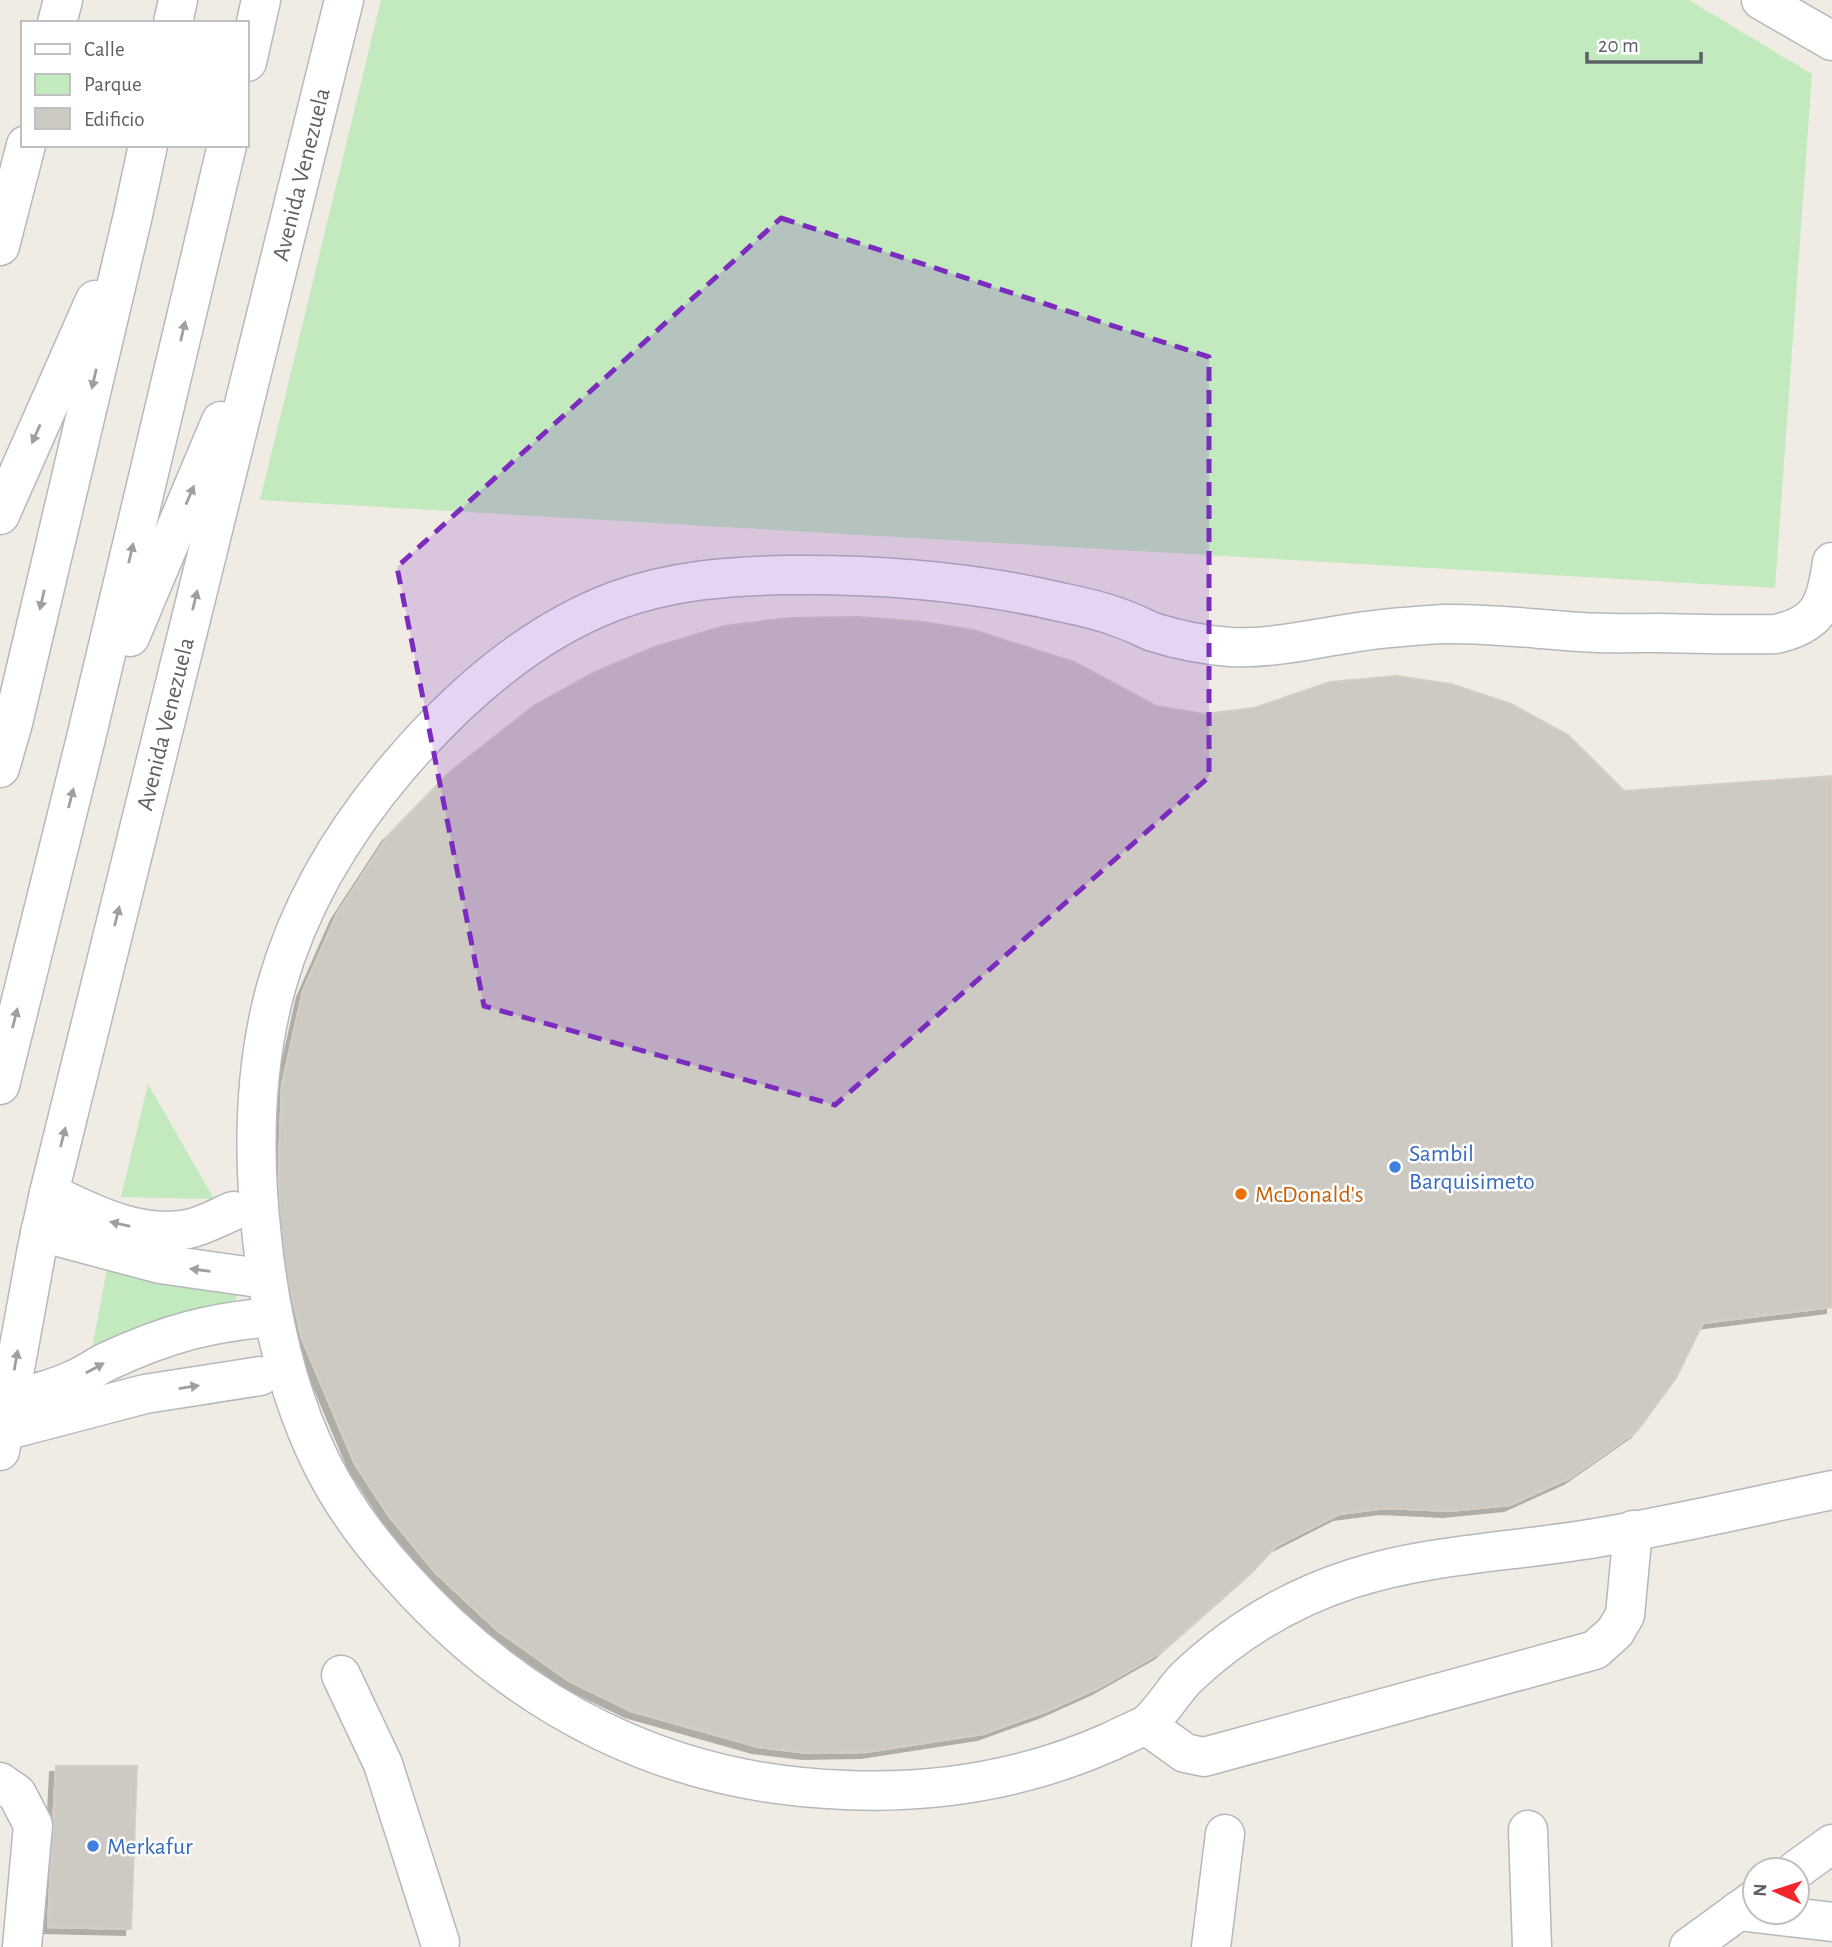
<svg xmlns="http://www.w3.org/2000/svg" width="1832" height="1947" viewBox="0 0 1832 1947" font-family="'Alegreya Sans',sans-serif">
  <defs>
    <filter id="shadow"><feDropShadow dx="-6" dy="6" stdDeviation="0" flood-color="#0004"/></filter>
  </defs>
  <rect width="100%" height="100%" fill="#f0ece4"/>
  <path fill="#c3e9bf" d="M381 0H1689L1812 74 1775 588 260 500Z
    M148 1084 214 1199 121 1197Z
    M107 1269 239 1284 235 1304 91 1353Z"/>
  <path fill="#cdc9c3" stroke="#d5cdc2" stroke-width="2" filter="url(#shadow)" d="M859 617 923 622 973 630 1074 662 1156 706 1204 714 1254 708 1330 682 1396 676 1451 684 1511 704 1568 735 1624 791 1832 776V1307L1703 1323 1676 1378 1637 1431 1570 1478 1510 1505 1449 1511 1386 1508 1339 1514 1276 1546 1256 1568 1160 1653 1098 1688 1047 1711 983 1734 867 1752 808 1753 758 1747 631 1711 569 1681 497 1630 435 1572 389 1516 355 1464 302 1339 281 1248 279 1166 282 1085 303 991 337 914 388 836 451 771 535 705 595 672 655 647 724 626 789 618Z
    M56 1766H137L131 1929 48 1927Z"/>
  <g fill="none" stroke-linecap="round" stroke-linejoin="round">
    <g stroke="#b5b8bc" stroke-width="41">
      <g id="minor">
        <path d="M1761 0 1832 41"/>
        <path d="M57 23 63 0"/>
        <path d="M173 23 178 0"/>
        <path d="M247 62 261 0"/>
        <path d="M0 246 26 145"/>
        <path d="M0 515 95 300"/>
        <path d="M1832 562C1826 603 1821 624 1776 634 1737 635 1697 634 1658 633 1632 633 1606 634 1580 632 1534 629 1490 623 1443 624 1411 626 1378 628 1346 634 1307 640 1269 649 1230 647 1204 645 1178 640 1153 632 1141 627 1130 621 1117 617 1099 610 1079 606 1060 602 971 581 880 574 788 575 729 576 672 580 615 601 530 633 458 697 399 766 276 910 241 1051 262 1238 270 1315 287 1394 322 1464 342 1504 370 1542 400 1575 518 1708 667 1784 845 1790 938 1794 1027 1779 1112 1741 1115 1739 1145 1726 1147 1724 1159 1715 1173 1692 1185 1679 1232 1634 1289 1599 1351 1579 1425 1555 1506 1552 1583 1540 1666 1527 1749 1507 1832 1490"/>
        <path d="M130 637 221 421"/>
        <path d="M0 768 13 723 133 215 148 145"/>
        <path d="M0 1085 86 738 227 145"/>
        <path d="M49 1193C93 1214 138 1238 188 1229 203 1226 219 1217 233 1211"/>
        <path d="M40 1232 160 1264 267 1279"/>
        <path d="M9 1401C31 1394 55 1389 75 1379 87 1374 97 1366 108 1361 166 1334 210 1322 273 1317"/>
        <path d="M4 1431 145 1394 260 1376"/>
        <path id="s1" d="M0 1451 37 1248 49 1193 344 0"/>
        <path d="M341 1675 383 1764 440 1942"/>
        <path d="M1146 1725 1185 1753 1204 1757 1595 1650 1615 1632 1625 1615 1633 1530"/>
        <path d="M0 1782 17 1794 33 1825 22 1947"/>
        <path d="M1528 1830 1532 1947"/>
        <path d="M1796 1870 1832 1844"/>
        <path d="M1738 1911 1832 1922"/>
        <path d="M1211 1947 1225 1834"/>
        <path d="M1689 1947 1755 1899"/>
      </g>
    </g>
    <use href="#minor" stroke="#fff" stroke-width="38"/>
  </g>
  <defs><path id="oneway-solid" d="M-6-.8H1V-3.2L6.5 0L1 3.2V.8H-6Z" transform="scale(1.75)"/></defs>
  <g fill="#9da0a3">
    <use href="#oneway-solid" transform="translate(183 331) rotate(-77)"/>
    <use href="#oneway-solid" transform="translate(94 379) rotate(103)"/>
    <use href="#oneway-solid" transform="translate(36 434) rotate(114)"/>
    <use href="#oneway-solid" transform="translate(190 495) rotate(-67)"/>
    <use href="#oneway-solid" transform="translate(131 553) rotate(-77)"/>
    <use href="#oneway-solid" transform="translate(42 600) rotate(103)"/>
    <use href="#oneway-solid" transform="translate(195 600) rotate(-76)"/>
    <use href="#oneway-solid" transform="translate(71 798) rotate(-76)"/>
    <use href="#oneway-solid" transform="translate(117 916) rotate(-76)"/>
    <use href="#oneway-solid" transform="translate(15 1018) rotate(-76)"/>
    <use href="#oneway-solid" transform="translate(63 1137) rotate(-76)"/>
    <use href="#oneway-solid" transform="translate(120 1224) rotate(-167)"/>
    <use href="#oneway-solid" transform="translate(200 1270) rotate(-172)"/>
    <use href="#oneway-solid" transform="translate(16 1360) rotate(-80)"/>
    <use href="#oneway-solid" transform="translate(95 1368) rotate(-29)"/>
    <use href="#oneway-solid" transform="translate(189 1387) rotate(-9)"/>
  </g>
  <path fill="#7b2cbf" fill-opacity="0.2" stroke="#7b2cbf" stroke-width="5" stroke-dasharray="14 9" stroke-linejoin="round" d="M781 218 1209 357V777L835 1105 484 1006 397 567Z"/>
  <g fill="#3f7fe0" stroke="#fff" stroke-width="2.5">
    <circle cx="1395" cy="1167" r="7"/>
    <circle cx="93" cy="1846" r="7"/>
  </g>
  <circle fill="#e8710a" stroke="#fff" stroke-width="2.5" cx="1241" cy="1194" r="7"/>
  <g text-anchor="middle" stroke-width="5" stroke-linejoin="round" paint-order="stroke">
    <g font-size="24" fill="#5c6166" stroke="#fff">
      <text dy="8" stroke="none"><textPath href="#s1" startOffset="1312">Avenida Venezuela</textPath></text>
      <text dy="8" stroke="none"><textPath href="#s1" startOffset="746">Avenida Venezuela</textPath></text>
    </g>
    <g font-size="24" fill="#366cbe" stroke="#fff" text-anchor="start">
      <text x="1409" y="1161">Sambil<tspan x="1409" dy="28">Barquisimeto</tspan></text>
      <text x="107" y="1854">Merkafur</text>
    </g>
    <g font-size="24" fill="#c56008" stroke="#fff" text-anchor="start">
      <text x="1255" y="1202">McDonald's</text>
    </g>
  </g>
  <rect x="21" y="21" width="228" height="126" fill="#ffffff" stroke="#bec0c2" stroke-width="2"/>
  <rect x="35" y="44" width="35" height="10" fill="#ffffff" stroke="#bec0c2" stroke-width="2"/>
  <text x="84" y="56" font-size="21" fill="#5c6166">Calle</text>
  <rect x="35" y="74" width="35" height="21" fill="#c3e9bf" stroke="#bec0c2" stroke-width="2"/>
  <text x="84" y="91" font-size="21" fill="#5c6166">Parque</text>
  <rect x="35" y="108" width="35" height="21" fill="#cdc9c3" stroke="#bec0c2" stroke-width="2"/>
  <text x="84" y="126" font-size="21" fill="#5c6166">Edificio</text>
  <g transform="translate(1776 1891) rotate(273)"><circle r="33" fill="#ffffff" stroke="#bec0c2" stroke-width="2"/>
  <path d="M0-5L12 26L0 18L-12 26Z" fill="#f5252c"/>
  <text y="-10" font-size="19" font-weight="bold" text-anchor="middle" fill="#5c6166">N</text>
  </g>
  <path d="M1587 52v10h114v-10" fill="none" stroke="#5c6166" stroke-width="3.5"/>
  <text x="1598" y="52" font-size="21" fill="#5c6166" stroke="#ffffff" stroke-width="5" paint-order="stroke">20 m</text>
</svg>
